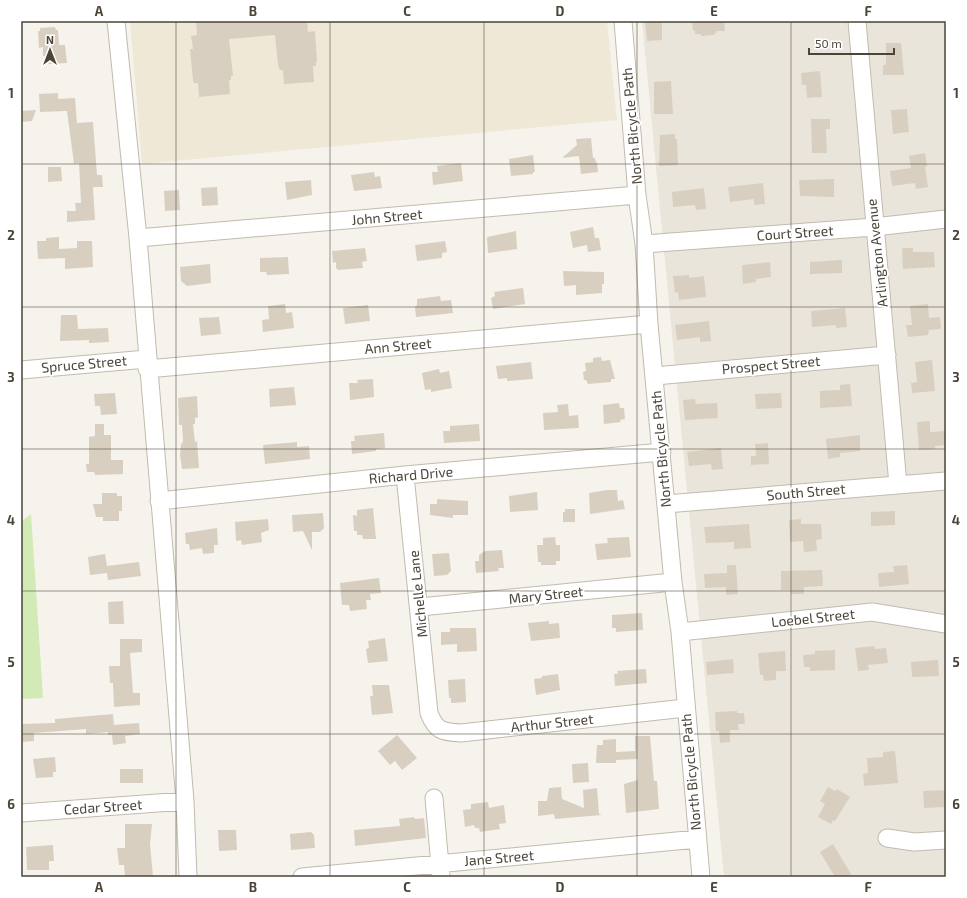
<svg xmlns="http://www.w3.org/2000/svg" width="967" height="898" viewBox="0 0 967 898" font-family="'Exo 2',sans-serif">
  <rect width="100%" height="100%" fill="#f6f3ec"/>
  <path fill="#eae5da" d="M642 21H946V877H724Z"/>
  <path fill="#efe8d6" d="M130 21H607L617 120 142 164Z"/>
  <path fill="#d2eab5" d="M31 514 43 698 21 699V522Z"/>
  <path fill="#d8cfc1" d="M196 21H307L308 32 315 31 317 62H316V66H313L314 82 284 84 283 70H280L278 65 275 35 229 39 233 76H231V80H229L230 94 199 97 198 83H194L193 80 190 49H193L191 36 197 35Z
    M645 21H662V40L647 41Z
    M692 21H724L725 31H717L714 35 701 36V34H695V30L693 31Z
    M55 27 56 30H58L59 45H65L67 63 48 64V56H43V47L39 48 38 31H40V28Z
    M886 43H901L904 75H883V65H886Z
    M820 71 822 97 807 98 806 85H802L801 73Z
    M671 81 673 114H654V82Z
    M58 93V99L75 98 77 123 93 122 97 175H102L103 187H93L95 220 67 222V211H76L75 203H81L79 163 74 164 67 111 40 112 39 94Z
    M907 109 909 132 893 134 891 110Z
    M36 110 32 121 21 122V111Z
    M811 119H830V129H826L827 153H812Z
    M675 134V139H677L678 165 659 166 660 135Z
    M591 138 593 158H595L596 163 597 162 598 172 581 174 579 156 562 158 577 145 576 139Z
    M925 153 927 166 925 167 928 187 916 189 915 183 892 186 890 171 911 168 909 156Z
    M533 155 535 172H533V174L511 176 509 159Z
    M461 163 463 181 433 185 432 172H438L437 166Z
    M48 167H61L62 181 48 182Z
    M374 172 375 177 380 176 382 188 354 191 351 175Z
    M834 179V197L800 196 799 180Z
    M311 180 312 195 287 200 285 182Z
    M763 183 765 204 754 205V199L730 202 728 187Z
    M217 187 218 205 202 206 201 188Z
    M704 188 706 209 696 210 695 205 673 207 672 192Z
    M179 190 180 210 165 211 164 191Z
    M593 227 595 238H599L601 250 588 252 587 245 573 248 570 232Z
    M516 231 517 249 488 253 487 237Z
    M59 237V249L77 248V241H92L93 267 65 269V258L38 259 37 241H46V238Z
    M445 241 447 252 442 253V258L417 261 415 245Z
    M365 248 367 261 362 262 363 268 338 270 336 268V262L333 263 332 251Z
    M902 248H913V252H934L935 267 903 269Z
    M288 257 289 274 267 275 266 272H260V258Z
    M842 260V273L810 274V262Z
    M770 262 771 277 756 279V282L743 284 742 265Z
    M210 264 211 283 187 286 181 281 180 267Z
    M563 271 604 272V284H602V293L576 295V285L564 286Z
    M689 275V278L704 276 706 297 679 300 678 292 675 293 673 276Z
    M523 288 525 304 493 309 491 298 495 296 494 292Z
    M440 296 441 301 451 300 453 313 416 317 415 307 417 305V299Z
    M285 304 286 313 292 312 294 328 263 332 262 320 269 319 268 306Z
    M928 304 929 318 940 317 941 329 929 330 928 335 908 337 906 325H912L910 306Z
    M368 305 370 321 345 324 343 308Z
    M845 308 847 327 836 328V325L812 327 811 311Z
    M61 315H77L78 329 108 328 109 342 89 343V340L60 341Z
    M219 317 221 334 201 336 199 318Z
    M709 321 711 341 700 342V337L677 340 675 325Z
    M601 357 602 361 610 360 615 379H611V382L588 384 586 380H584L583 372 586 371 585 363 593 362V358Z
    M932 360 935 391 912 393 911 383 917 382 915 362Z
    M531 362 533 379 507 381V378L498 379 496 366Z
    M439 369 440 373 449 371 452 388 431 392V389L425 390 422 373Z
    M373 379 374 397 350 400 349 383H358L357 380Z
    M850 384 852 406 820 408V391L840 390V385Z
    M294 387 296 405 270 407 269 389Z
    M115 393 117 414 101 415 100 406H95L94 394Z
    M781 393 782 408 756 409 755 394Z
    M197 396 198 417 195 418V424H193L195 442 197 441 199 468 182 469 180 455 181 444 183 442 182 425H179L178 398Z
    M695 399 696 404 717 403 718 418 685 420 683 400Z
    M619 403 620 408H624L625 419 620 420 621 422 604 424 603 405Z
    M568 404 569 416 578 415 579 428 544 430 543 413 558 412 557 405Z
    M930 421V432L946 431V445L935 446V449L919 450 917 422Z
    M95 424H104V435H111V460H123V474L95 475 94 472H87L86 464H89V437L95 436Z
    M479 424 480 441 444 443 443 431H450V426Z
    M384 433 385 448 376 449V451L352 454 351 441H355L354 436Z
    M860 435V451L840 453V457L828 459 826 439Z
    M297 442V447L309 446 310 459 265 464 263 445Z
    M768 443 769 464 751 465V456H756L755 444Z
    M721 448 723 469 712 470 711 464 689 466 687 452Z
    M607 490H617L618 501 623 500 625 509 590 514 589 493Z
    M537 492 538 510 510 512 509 496Z
    M102 493H117V496H122V511H119V521H103V517H96L93 504H102Z
    M437 499 468 501V515H453V518L430 515V504H437Z
    M373 508 376 539H363L362 535H357V531H354L353 515 357 516V510Z
    M565 509H575V522H563V512H565Z
    M895 511V525L871 526V512Z
    M323 513 324 528 320 532H312V550L303 531 293 532 292 515Z
    M268 519 269 530 261 533 262 542 242 545 241 540 236 541 235 522Z
    M801 519V524H821L822 539 816 540 817 551 804 552 803 541 790 542 789 520Z
    M749 524 751 548 734 549V542L706 543 704 527Z
    M217 528 218 545H214V553L203 554 202 548 190 550 189 544H186L185 533Z
    M555 537 556 545H560V561H556V565H541V562H538L537 545H543V538Z
    M629 537 631 557 597 560 595 544 608 543 607 538Z
    M502 550 504 568H498L499 571 476 573 475 561H479V555L485 551Z
    M449 553 451 571 447 575 434 576 432 554Z
    M105 554 107 566 139 562 141 576 108 580 107 573 90 575 88 557Z
    M727 565H736L738 594 726 595V587L705 588 704 574 727 573Z
    M907 565 909 584 879 587 878 573 894 572 893 566Z
    M822 570 823 586 804 587V594H791V590H781V571Z
    M379 578 381 593 370 594 371 600H366L367 609 350 611 349 605H342L340 583Z
    M123 601 124 624H109L108 602Z
    M642 613 643 630 616 632V628H612V615Z
    M549 621V624L559 623 560 638 531 641 528 623Z
    M450 628H476L477 651 457 652V644L441 645V632H450Z
    M385 638 388 661 368 663 366 649 369 648 368 641Z
    M120 639H142V652L130 653 133 693H140V705L114 707 113 683H110L109 666H120Z
    M874 646 875 649 886 648 888 663 868 665 869 670 858 671 855 648Z
    M835 650V670L810 671V667H804L803 655 815 654V651Z
    M785 651 786 671H776V680L764 681 763 675H760L758 653Z
    M733 659 734 673 707 675 706 662Z
    M938 660 939 676 912 677 911 662Z
    M646 669 647 683 615 686 614 674H618L617 671Z
    M558 674 560 690 536 695 534 679 542 678V676Z
    M465 679 466 702 451 703V698H449L448 680Z
    M372 685H389L393 713 372 715 370 696H373Z
    M737 711V713H744L745 724H738L739 730H730V742L720 743 719 731H716L715 712Z
    M113 714 114 725 139 723 140 734 125 736 126 743 113 745 112 735H108V732L86 734V729L34 733V741L21 742V724L55 723V719Z
    M397 735 417 758 402 770 395 761 390 765 378 751Z
    M635 736H650L654 781H657L659 809 626 813 624 784 638 780V759L616 760V763H596L597 745H603V740L616 739V752L635 751Z
    M895 751 898 783 864 786 863 774 868 773 867 758 883 757V752Z
    M55 757 56 772H53V777L36 778 33 759Z
    M588 763 589 782 573 783 572 764Z
    M120 769H143V783H120Z
    M561 787 562 799 584 808 583 790 597 788 599 814 602 815 555 819 554 814 538 816V801H547L549 788Z
    M828 787 836 791 837 789 850 797 835 821 833 820 831 824 818 817 825 804 820 801Z
    M946 790V807L924 808 923 791Z
    M488 802 489 808 504 805 506 823 499 824 500 829 480 832 479 828H475L474 825 465 827 463 810 471 809V804Z
    M414 817 415 819 424 818 426 838 355 846 354 830 400 826 399 819Z
    M125 824H152L150 844 153 877H125L124 865H119L117 848H125Z
    M218 830H236L237 850 219 851Z
    M311 832 314 835 315 848 291 850 290 834Z
    M833 844 851 874 846 877H835L820 852Z
    M53 845 54 861H49V870H27L26 847Z"/>
  <g fill="none" stroke-linecap="round" stroke-linejoin="round">
    <g stroke="#c2bbae" stroke-width="19">
      <path id="minor" d="M116 21 138 238 185 801 188 877
        M623 21 637 195 644 244 649 324 673 582 680 632 701 877
        M857 21 898 485
        M138 238 637 195
        M644 244 874 227 946 219
        M147 369 649 324
        M21 370 147 359
        M655 376 887 355
        M405 475 429 713C436 731 442 732 461 733L685 708
        M159 501 405 475 662 452
        M666 504 946 481
        M420 607 673 582
        M680 632 872 612 946 624
        M434 798 441 877
        M21 813 185 801
        M887 838 914 842 946 840
        M302 877 697 839"/>
    </g>
    <use href="#minor" stroke="#fff" stroke-width="17"/>
  </g>
  <path fill="none" stroke="#4b4439" stroke-width="1" stroke-opacity="0.55" d="M176 21V877M330 21V877M484 21V877M637 21V877M791 21V877M21 164H946M21 307H946M21 449H946M21 591H946M21 734H946"/>
  <g text-anchor="middle" stroke-width="4" stroke-linejoin="round" paint-order="stroke">
    <g font-size="14" fill="#4b4439" stroke="#fff">
      <text transform="translate(632 126) rotate(-95)" y="5">North Bicycle Path</text>
      <text transform="translate(387 217) rotate(-5)" y="5">John Street</text>
      <text transform="translate(795 233) rotate(-4)" y="5">Court Street</text>
      <text transform="translate(877 253) rotate(-96)" y="5">Arlington Avenue</text>
      <text transform="translate(398 346) rotate(-5)" y="5">Ann Street</text>
      <text transform="translate(84 364) rotate(-5)" y="5">Spruce Street</text>
      <text transform="translate(771 365) rotate(-5)" y="5">Prospect Street</text>
      <text transform="translate(661 449) rotate(-95)" y="5">North Bicycle Path</text>
      <text transform="translate(411 475) rotate(-5)" y="5">Richard Drive</text>
      <text transform="translate(806 492) rotate(-5)" y="5">South Street</text>
      <text transform="translate(418 594) rotate(-96)" y="5">Michelle Lane</text>
      <text transform="translate(546 595) rotate(-6)" y="5">Mary Street</text>
      <text transform="translate(813 618) rotate(-6)" y="5">Loebel Street</text>
      <text transform="translate(552 723) rotate(-6)" y="5">Arthur Street</text>
      <text transform="translate(691 772) rotate(-95)" y="5">North Bicycle Path</text>
      <text transform="translate(103 807) rotate(-4)" y="5">Cedar Street</text>
      <text transform="translate(499 858) rotate(-5)" y="5">Jane Street</text>
    </g>
  </g>
  <rect width="967" height="898" fill="none" stroke="#ffffff" stroke-width="44"/>
  <g transform="translate(50 50)" stroke="#ffffff" stroke-width="3" paint-order="stroke">
  <path d="M0-3L7 15L0 10L-7 15Z" fill="#4b4439"/>
  <text y="-6" font-size="11" font-weight="bold" text-anchor="middle" fill="#4b4439">N</text>
  </g>
  <path d="M809 48v6h85v-6" fill="none" stroke="#4b4439" stroke-width="2"/>
  <text x="815" y="48" font-size="12" fill="#4b4439" stroke="#ffffff" stroke-width="3" paint-order="stroke">50 m</text>
  <rect x="22" y="22" width="923" height="854" fill="none" stroke="#4b4439" stroke-width="1.5"/>
  <g font-size="13" text-anchor="middle" font-weight="bold" fill="#4b4439">
    <text x="99" y="16">A</text>
    <text x="253" y="16">B</text>
    <text x="407" y="16">C</text>
    <text x="560" y="16">D</text>
    <text x="714" y="16">E</text>
    <text x="868" y="16">F</text>
    <text x="11" y="98">1</text>
    <text x="956" y="98">1</text>
    <text x="11" y="240">2</text>
    <text x="956" y="240">2</text>
    <text x="11" y="382">3</text>
    <text x="956" y="382">3</text>
    <text x="11" y="525">4</text>
    <text x="956" y="525">4</text>
    <text x="11" y="667">5</text>
    <text x="956" y="667">5</text>
    <text x="11" y="809">6</text>
    <text x="956" y="809">6</text>
    <text x="99" y="892">A</text>
    <text x="253" y="892">B</text>
    <text x="407" y="892">C</text>
    <text x="560" y="892">D</text>
    <text x="714" y="892">E</text>
    <text x="868" y="892">F</text>
  </g>
</svg>
